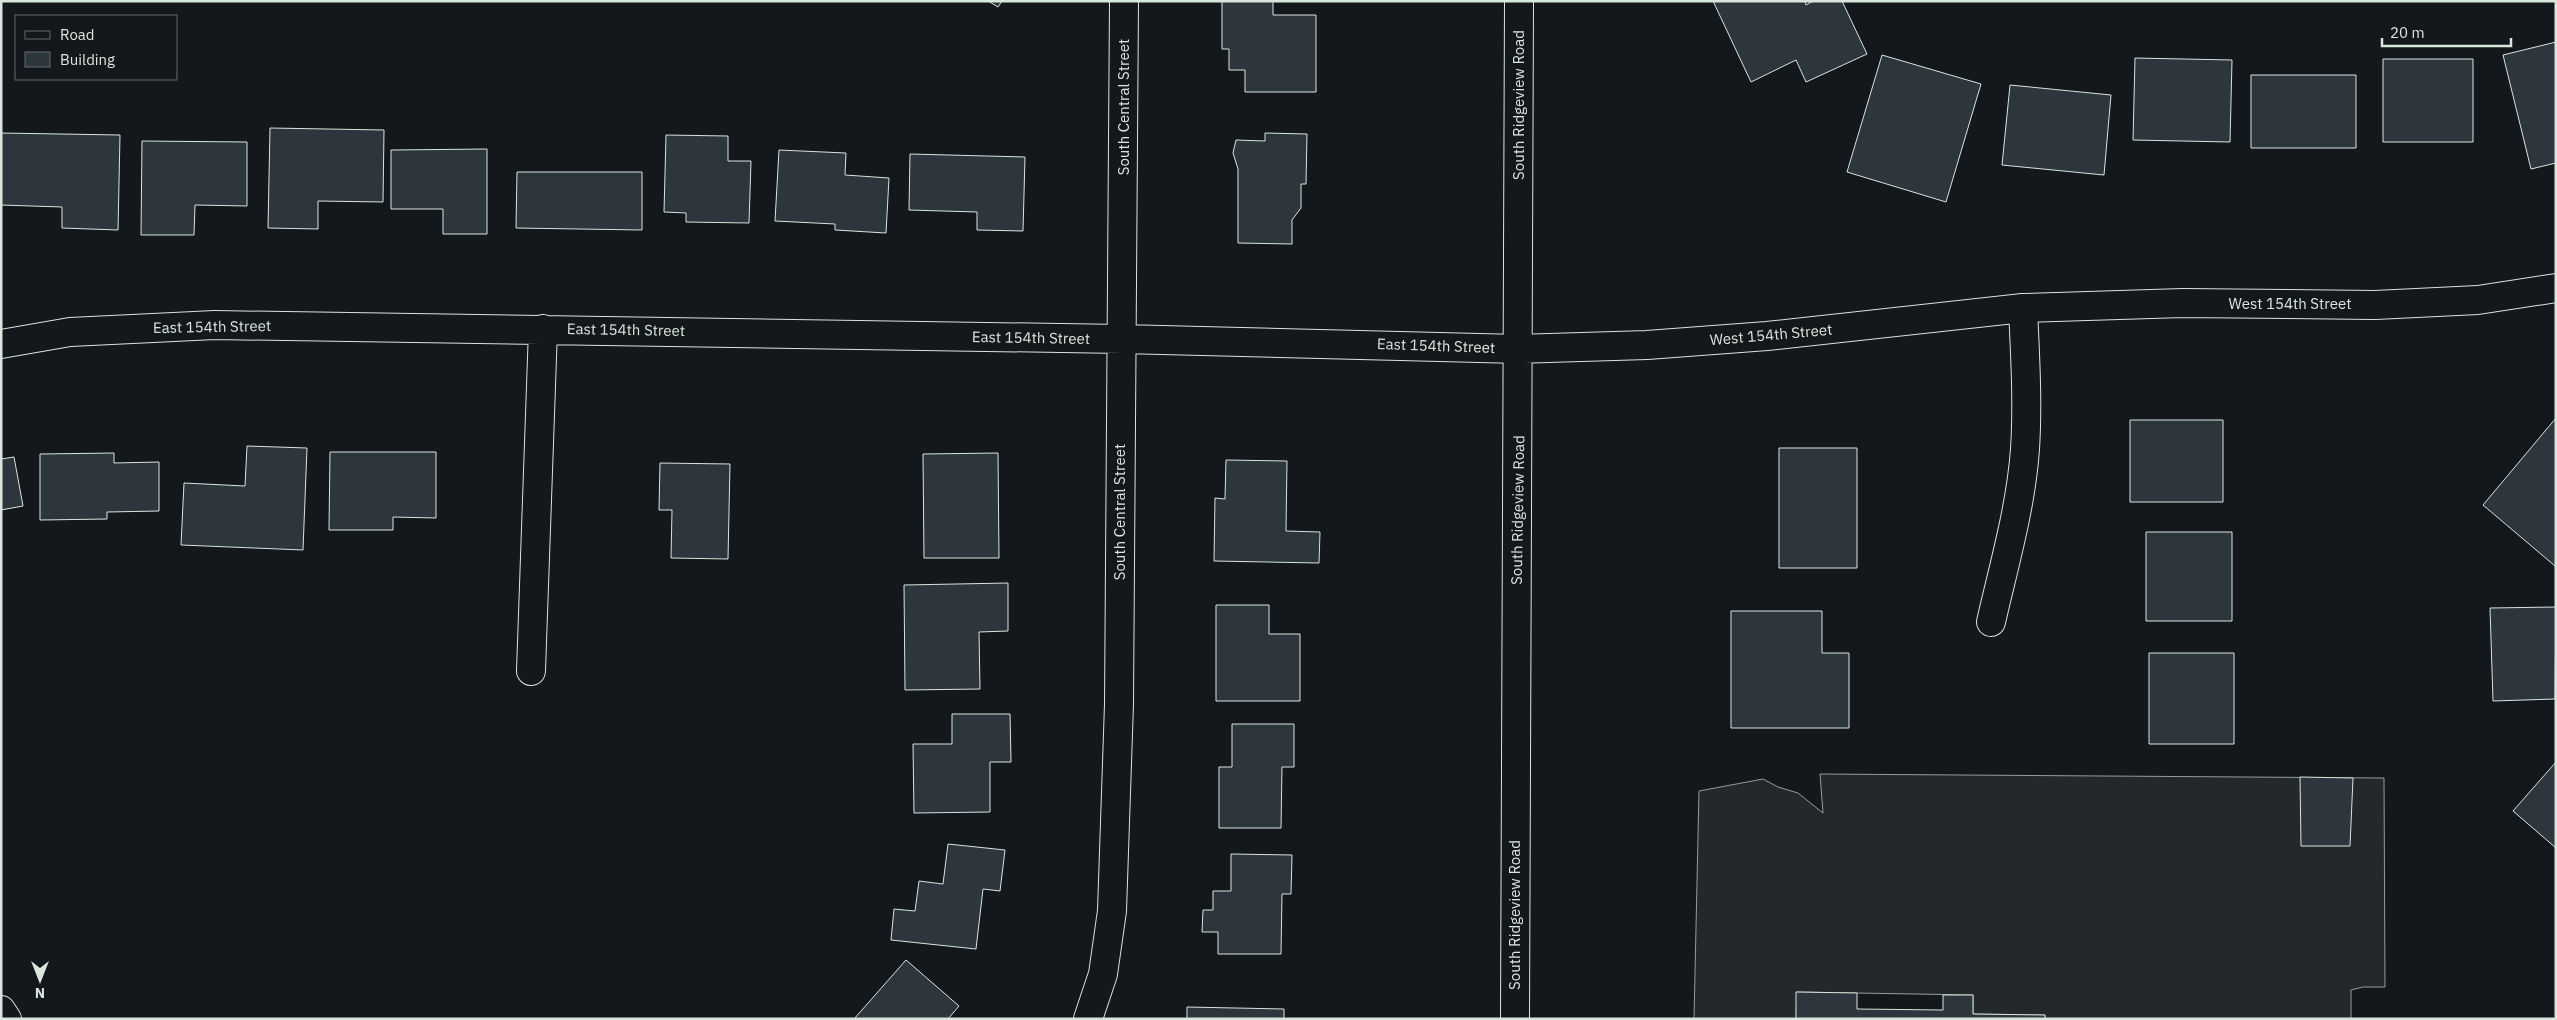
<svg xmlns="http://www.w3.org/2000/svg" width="2557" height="1020" viewBox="0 0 2557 1020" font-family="'IBM Plex Sans',sans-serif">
  <rect width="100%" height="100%" fill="#14181c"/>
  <path fill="#24282b" stroke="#939e99" d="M1820 774 2384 778 2385 987H2363L2351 990V1019H2045V1015L1973 1014V995L1797 992 1796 1019H1694L1699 791 1763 779 1778 787 1798 793 1823 813Z"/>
  <path fill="#2c363c" stroke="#d8e6dc" d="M988 1H1002L998 7Z
    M1222 1H1273V15H1316V92H1245V70H1229V49H1222Z
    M1713 1H1805L1806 5 1813 1H1842L1867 54 1806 82 1796 60 1751 82Z
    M2556 42V163L2531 169 2503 55Z
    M1882 55 1981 84 1946 202 1847 172Z
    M2135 58 2232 60 2230 142 2133 140Z
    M2383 59H2473V142H2383Z
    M2251 75H2356V148H2251Z
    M2010 85 2111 95 2104 175 2002 165Z
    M270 128 384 130 383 202 318 201V229L268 228Z
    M1 133 120 135 118 230 62 228V207L1 205Z
    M1265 133 1307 134 1306 184H1301V208L1292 220V244L1238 243V169L1233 153 1236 140 1265 141Z
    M666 135 728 136V161H751L749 223 686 222V213L664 212Z
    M142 141 247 142V206L195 205 194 235H141Z
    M487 149V234H443V209H391V150Z
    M779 150 846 153 845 175 889 178 886 233 835 230V224L775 221Z
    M910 154 1025 157 1023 231 977 230V212L909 210Z
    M517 172H642V230L516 228Z
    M2556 418V565L2555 566 2483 505Z
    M2130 420H2223V502H2130Z
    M247 446 307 448 303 550 181 545 184 483 245 486Z
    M1779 448H1857V568H1779Z
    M330 452H436V518L393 517V530H329Z
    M114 453V463L159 462V511L107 512V519L40 520V454Z
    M998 453 999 558H924L923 454Z
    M14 457 23 506 1 510V459Z
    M1226 460 1287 461 1286 531 1320 532 1319 563 1214 561 1215 498 1225 499Z
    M660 463 730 464 728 559 671 558 672 510H659Z
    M2146 532H2232V621H2146Z
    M1008 583V631L979 632 980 689 905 690 904 585Z
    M1216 605H1269V634H1300V701H1216Z
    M2556 607 2555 699 2493 701 2490 608Z
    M1731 611H1822V653H1849V728H1731Z
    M2149 653H2234V744H2149Z
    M952 714H1010L1011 762H990V812L914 813 913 744H952Z
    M1232 724H1294V767H1282L1281 828H1219V767H1232Z
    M2556 762V848L2513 811Z
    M2300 777 2353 778 2350 846H2301Z
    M948 844 1005 850 1000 891 983 889 976 949 891 940 894 909 915 911 919 881 943 884Z
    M1231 854 1292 855 1291 894H1282L1281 954H1218V932H1202L1203 910H1213V891H1231Z
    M906 960 959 1006 948 1019H854Z
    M1796 992 1857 993V1009L1943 1010V995H1973V1014L2045 1015V1019H1796Z
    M1187 1007 1284 1009V1019H1187Z"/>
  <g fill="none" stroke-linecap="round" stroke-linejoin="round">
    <g stroke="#d8e6dc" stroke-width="30">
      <path id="street" d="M1 344 70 332 215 325 1122 339 1519 349
        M1991 622C2004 565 2021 507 2025 449 2028 402 2025 354 2023 308
        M531 671 543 329
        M1 1010 7 1019
        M1088 1019 1103 974 1112 911 1119 704 1124 1"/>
    </g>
    <g stroke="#d8e6dc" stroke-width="30">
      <path id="secondary" d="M1519 349 1647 345 1767 336 2023 308 2183 303 2375 305 2478 300 2556 288
        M1515 1019 1519 1"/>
    </g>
    <use href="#street" stroke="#14181c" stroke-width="28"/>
    <use href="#secondary" stroke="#14181c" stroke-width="28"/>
  </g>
  <g text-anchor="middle" stroke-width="4" stroke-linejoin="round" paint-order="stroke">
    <g font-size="15" fill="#d8e6dc" stroke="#14181c">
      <text transform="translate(1519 105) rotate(-90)" y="5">South Ridgeview Road</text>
      <text transform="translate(1124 107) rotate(-90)" y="5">South Central Street</text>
      <text x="2290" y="309">West 154th Street</text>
      <text transform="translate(212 327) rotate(-1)" y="5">East 154th Street</text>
      <text transform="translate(626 330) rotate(1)" y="5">East 154th Street</text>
      <text transform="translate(1771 335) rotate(-5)" y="5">West 154th Street</text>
      <text transform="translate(1031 338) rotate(1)" y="5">East 154th Street</text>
      <text transform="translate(1436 346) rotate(2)" y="5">East 154th Street</text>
      <text transform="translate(1518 510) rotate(-89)" y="5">South Ridgeview Road</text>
      <text transform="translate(1120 512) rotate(-90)" y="5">South Central Street</text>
      <text transform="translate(1515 915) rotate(-90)" y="5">South Ridgeview Road</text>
    </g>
  </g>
  <rect width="2557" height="1020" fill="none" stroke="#d8e6dc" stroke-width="5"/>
  <rect x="15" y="15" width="162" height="65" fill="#14181c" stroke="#626a69"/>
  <rect x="25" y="31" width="25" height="8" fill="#14181c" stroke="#626a69"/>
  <text x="60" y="40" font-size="15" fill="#d8e6dc">Road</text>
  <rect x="25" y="52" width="25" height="15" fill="#2c363c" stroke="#626a69"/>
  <text x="60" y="65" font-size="15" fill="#d8e6dc">Building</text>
  <g transform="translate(40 980) rotate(180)" stroke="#14181c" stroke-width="4" paint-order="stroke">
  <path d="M0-4L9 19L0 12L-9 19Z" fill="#d8e6dc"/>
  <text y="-8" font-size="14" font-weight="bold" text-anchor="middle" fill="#d8e6dc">N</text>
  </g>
  <path d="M2382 38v8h129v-8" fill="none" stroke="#d8e6dc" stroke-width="2.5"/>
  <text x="2390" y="38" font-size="15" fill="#d8e6dc" stroke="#14181c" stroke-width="4" paint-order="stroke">20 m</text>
</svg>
